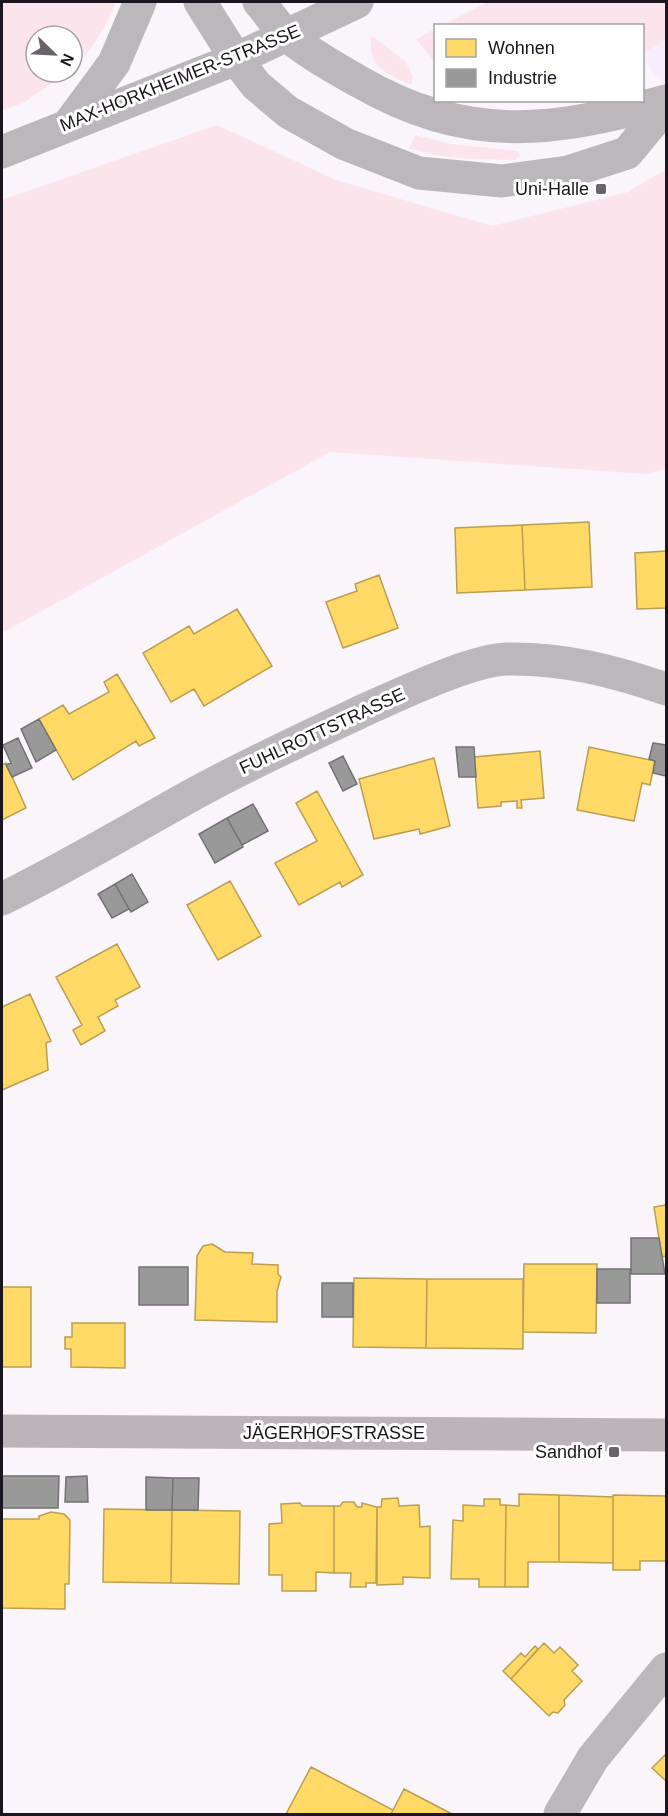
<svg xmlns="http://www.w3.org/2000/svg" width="668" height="1816" viewBox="0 0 668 1816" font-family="Arial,sans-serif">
  <rect width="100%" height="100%" fill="#f9f5fb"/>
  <path fill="#f7eefd" d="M666 39V90L643 58V54Z"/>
  <path fill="#fce4ec" d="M2 2H116C108 24 91 53 72 68V36H36V72H68L23 103 2 110Z
    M488 2H666V39L643 54 642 26 443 25Z
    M435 29V83L433 60 416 39Z
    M371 35 405 61 413 77 411 85C384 73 368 67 371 35Z
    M217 125 336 180 492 226 628 192 666 169V469L646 474 330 452 2 633V200Z
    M415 135 451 144 518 151 520 156 515 160C480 159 443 160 409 148Z"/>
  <path fill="#ffd966" stroke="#bb9e51" stroke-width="1.5" d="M589 522 592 587 525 590 522 525Z
    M522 525 525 590 457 593 455 528Z
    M666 551V608L637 609 635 553Z
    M379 575 398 628 343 648 326 602 357 591 355 584Z
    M237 609 272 666 204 706 194 689 171 702 143 653 189 626 194 634Z
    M117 674 155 738 139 746 136 741 73 780 39 719 63 705 69 714 109 692 104 682Z
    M589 747 655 761 650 785 642 783 634 821 577 810Z
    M540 751 544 798 521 800 522 808H517V801L501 802V806L478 808 474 757Z
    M434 758 450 826 420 834 419 829 374 839 359 779Z
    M6 763 26 808 2 820V765Z
    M317 791 363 875 342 887 340 882 299 905 275 863 317 841 296 803Z
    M230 881 261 936 218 960 187 905Z
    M117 944 140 987 115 1000 118 1006 98 1017 105 1031 81 1045 73 1030 82 1025 56 977Z
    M30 994 51 1041 46 1043 48 1070 2 1090V1007Z
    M666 1205V1256L662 1257 654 1207Z
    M212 1244 225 1252 253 1253 252 1264 278 1265V1274L281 1277 277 1291V1322L195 1320 197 1256 203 1246Z
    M524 1264H597L596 1333 523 1332Z
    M354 1278 427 1279 426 1348 353 1347Z
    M427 1279H523V1349L426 1348Z
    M2 1287H31V1367H2Z
    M72 1323H125V1368L71 1367V1349H65V1337H72Z
    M519 1494 559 1495V1562H528V1587H505L506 1505 519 1506Z
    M559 1495 613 1497V1563L559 1562Z
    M613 1495 666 1496V1571V1561H640V1570H613Z
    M398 1498 399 1506 419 1505 420 1527 430 1526V1578L403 1577V1584L377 1585V1507H381L382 1499Z
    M484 1499H500V1505H506L505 1587H479V1579H451L453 1520 463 1521V1505L484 1506Z
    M343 1502H354L357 1507H362V1503L377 1507 376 1583H366V1587H350L351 1573H334V1506H340Z
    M300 1503 302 1506H334V1573L316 1572V1591H282V1575H269V1524L282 1523 281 1504Z
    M104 1509 172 1510 171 1583 103 1582Z
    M172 1510 240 1511 239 1584 171 1583Z
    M51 1512 64 1514 70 1520 69 1584H65V1609L2 1608V1519H39V1516Z
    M544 1643 554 1653 560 1647 578 1665 572 1671 582 1681 564 1700 565 1705 558 1713 553 1712 549 1716 511 1679Z
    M535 1646 538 1649 511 1679 503 1671 521 1653 525 1657Z
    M666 1754V1781L652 1768Z
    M311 1767 393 1810 391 1814H286Z
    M404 1789 452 1814H391Z"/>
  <path fill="#999" stroke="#737174" stroke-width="1.5" d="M39 719 56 750 36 762 21 729Z
    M18 738 32 768 12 777 6 765 11 763 3 745Z
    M653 743 666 745V776L653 773 655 761 649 759Z
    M456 747H474L476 777H459Z
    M343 756 357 784 343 791 329 763Z
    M253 804 268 831 242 845 227 818Z
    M227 818 243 847 215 863 199 834Z
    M132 874 148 902 131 912 115 884Z
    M115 884 129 909 112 918 98 894Z
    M631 1238H659L665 1274H631Z
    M139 1267H188V1305H139Z
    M597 1269H630V1303H597Z
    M322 1283H353V1317H322Z
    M2 1476H59L58 1508H2Z
    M87 1476 88 1502H65L66 1477Z
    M146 1477 173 1478 172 1510H146Z
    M173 1478H199L198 1510H172Z"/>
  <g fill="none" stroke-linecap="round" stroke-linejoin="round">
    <path stroke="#bcb7ba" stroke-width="33" d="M200 2 236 59 256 85 288 112 345 144 419 173 502 181 568 172 627 153 666 106
      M259 2C269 13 277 27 289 37 310 54 335 68 358 81 467 144 550 133 666 101
      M69 124 114 63 140 2
      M2 152 236 59 357 2
      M2 899C67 867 129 830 192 795 250 763 311 735 371 707 405 692 472 660 507 659 563 658 614 671 666 689"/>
    <path stroke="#bcb7ba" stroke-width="33" d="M560 1814 593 1758 666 1669"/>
    <path stroke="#bbb5ba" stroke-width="33" d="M2 1431 666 1435"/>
  </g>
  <g fill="#69636c" stroke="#fff" stroke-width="2">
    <rect x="595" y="183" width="12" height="12" rx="3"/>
    <rect x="608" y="1446" width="12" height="12" rx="3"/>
  </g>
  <g text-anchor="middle" stroke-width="6" stroke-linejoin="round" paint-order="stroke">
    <g font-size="18" fill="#1b151f" stroke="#fff">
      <text transform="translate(180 78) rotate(-22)" y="6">MAX-HORKHEIMER-STRASSE</text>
      <text transform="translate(322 731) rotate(-25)" y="6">FUHLROTTSTRASSE</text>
      <text x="334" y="1439">JÄGERHOFSTRASSE</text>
    </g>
    <g font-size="18" fill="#1b151f" stroke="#fff" text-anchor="end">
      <text x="589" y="195">Uni-Halle</text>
      <text x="602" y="1458">Sandhof</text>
    </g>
  </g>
  <rect width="668" height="1816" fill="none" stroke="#1b151f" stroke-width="6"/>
  <rect x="434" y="24" width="210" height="78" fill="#ffffff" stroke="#a4a1a5" stroke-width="1.5"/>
  <rect x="446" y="39" width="30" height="18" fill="#ffd966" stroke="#a4a1a5" stroke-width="1.5"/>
  <text x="488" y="54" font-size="18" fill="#1b151f">Wohnen</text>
  <rect x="446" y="69" width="30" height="18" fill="#999999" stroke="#a4a1a5" stroke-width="1.5"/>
  <text x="488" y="84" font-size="18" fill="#1b151f">Industrie</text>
  <g transform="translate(54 54) rotate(114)"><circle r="28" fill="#ffffff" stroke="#a4a1a5" stroke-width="1.5"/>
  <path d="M0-4.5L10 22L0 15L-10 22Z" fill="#69636c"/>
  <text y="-9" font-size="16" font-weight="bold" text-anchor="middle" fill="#1b151f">N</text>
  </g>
</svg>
